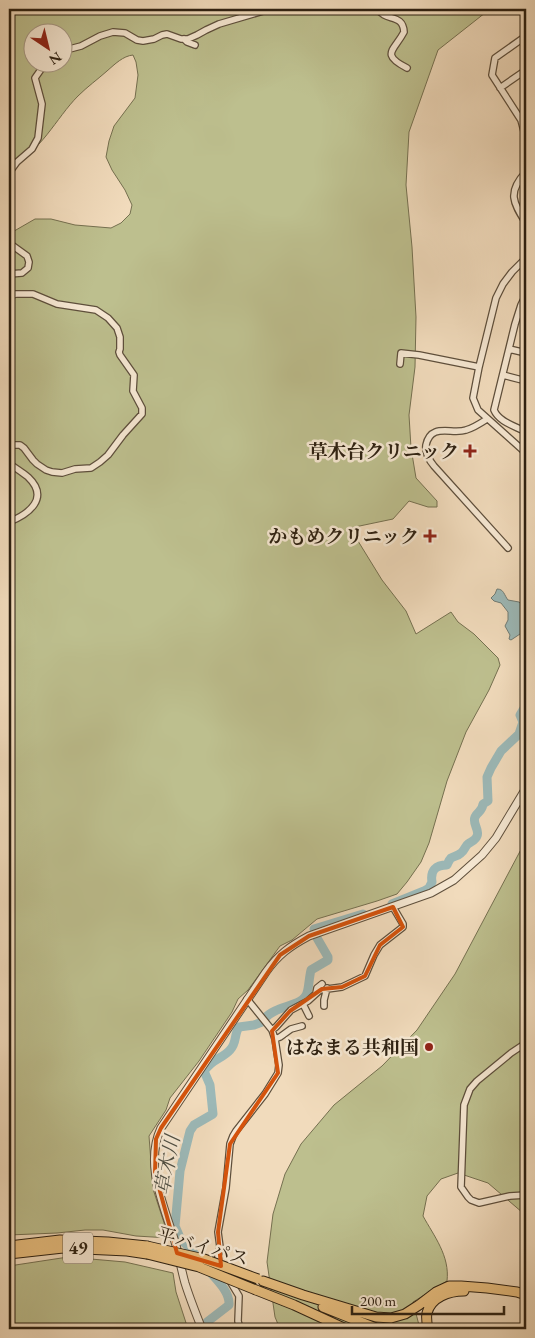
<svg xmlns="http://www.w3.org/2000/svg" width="535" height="1338" viewBox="0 0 535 1338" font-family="'EB Garamond','Noto Serif JP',serif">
  <rect width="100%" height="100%" fill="#f1dbbc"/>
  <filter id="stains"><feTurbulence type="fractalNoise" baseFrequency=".004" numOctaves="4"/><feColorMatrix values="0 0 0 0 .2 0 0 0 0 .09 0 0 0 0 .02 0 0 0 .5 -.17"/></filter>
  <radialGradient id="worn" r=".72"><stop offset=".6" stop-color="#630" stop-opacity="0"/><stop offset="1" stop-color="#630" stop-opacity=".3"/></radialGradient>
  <path fill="#bdbf8e" stroke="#757050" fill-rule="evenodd" d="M9 9H490L438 50 409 132 406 185 412 247 416 317 415 367 409 415 411 448 416 478 437 501V507H428L409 501 393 519 350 528 382 580 406 611 416 634 451 612 458 622 474 634 498 658 500 665 489 690 466 732 447 781 429 843 421 862 407 882 397 894 377 901 317 919 292 940 280 946 248 990 238 999 232 1012 199 1061 170 1098 166 1110 149 1136 153 1189 169 1238 136 1236 103 1230H85L57 1233 9 1235V234L35 219H51L75 225 111 228 121 223 130 214 132 205 125 190 112 170 106 157 109 141 114 126 135 98 138 75 136 62 133 55C123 56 115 64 107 71 98 79 87 87 78 96 56 118 40 154 9 166ZM32 32H62V62H32Z
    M526 840V1218L523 1213 488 1183 458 1173 441 1179 427 1196 423 1216C434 1236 450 1256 447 1281L413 1302 420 1329H280L275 1317 267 1262 273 1214 285 1174 301 1144 334 1105 382 1066 417 1030 455 974Z
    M68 1257 125 1262 173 1273 176 1292 188 1329H9V1266Z"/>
  <path fill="#9cb9b8" stroke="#707c75" d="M497 589C504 589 504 595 508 600L519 602 522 605 521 611 526 628 523 632 511 640 509 639 510 635 505 626 508 620V612L501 603 494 601 491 598 495 594Z"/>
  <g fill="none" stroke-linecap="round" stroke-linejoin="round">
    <path stroke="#9cb9b8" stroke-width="9" d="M392 904 424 891 429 888 432 882C430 870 436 865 447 865 448 863 449 860 451 858 454 856 458 856 461 853 465 850 465 846 468 844 472 841 476 840 477 836 480 830 472 824 475 817 478 811 482 812 483 804L488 801 487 777 491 768 501 751 519 734 523 722 520 715 526 705
      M314 929 363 914
      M265 1018C276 1005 303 1007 307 993 309 987 309 978 311 970L328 960V957L317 938
      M200 1261 190 1248 181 1240 175 1226 180 1171 190 1131 194 1125 213 1114 210 1085 204 1071C213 1058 222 1059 230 1050 237 1043 234 1034 239 1027L254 1025 262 1022
      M208 1329 207 1322 229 1305C230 1292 217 1280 209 1271"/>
    <g stroke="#5e4f3c" stroke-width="8">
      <path id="minor" d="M378 9C385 22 403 13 404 32 394 51 380 54 407 68
        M526 36 495 58 492 75 521 120 525 135V164L526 166
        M184 39 187 42 195 45
        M62 51 81 46 100 36 113 32 125 33 137 40 143 41 154 39 162 35 167 34 181 39H188L197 35 206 30 219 24 270 9
        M500 88 526 70
        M526 172C507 192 513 203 526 223
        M9 173 17 162 32 149 38 138 42 104 35 78 42 68 48 62
        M9 243 27 256 29 262 28 268 22 273 9 274
        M526 258 512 272 503 284 496 298 479 367 473 398 478 410 526 453
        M526 295 521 305 515 324 494 410C499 422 515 426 526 432
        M9 296 16 294H33L57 304 96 310 108 318 117 328 120 337V349L119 352 120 355 134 375 133 391 142 408V414L123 435 108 455 100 462 91 468 75 469 62 473 52 472 46 470 37 464 33 460 24 448 20 445H9
        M509 349 526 353
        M400 364 401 353 419 355 479 367
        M503 375 526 381
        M487 419C481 423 473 428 466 430 452 435 431 422 426 445 425 453 429 460 434 466L508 548
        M9 463C15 468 22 472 28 477 50 498 29 514 9 522
        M316 993 317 988 322 984
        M303 1004 309 1016
        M324 1006V1000L327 988
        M272 1030 276 1027 291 1010 308 1001 320 990 342 987 365 976 374 955 380 945 403 927V924L393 907
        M275 1039 280 1037 291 1029 302 1026
        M526 1043 511 1053 477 1081 470 1089 464 1105 461 1187 468 1197 471 1200 479 1203 510 1196 526 1195
        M240 1329 238 1321 239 1296 219 1263 218 1256 220 1247 218 1232 226 1188 230 1144 233 1136 236 1131 265 1094 278 1073 279 1065 275 1039 272 1030 247 999"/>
    </g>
    <g stroke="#5e4f3c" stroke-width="9">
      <path id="tertiary" d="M202 1329C196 1314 190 1299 185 1283 181 1269 179 1255 175 1242 164 1205 144 1165 161 1128L266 972C278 955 290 946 309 936L431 893 454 880 482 855 496 838 526 788"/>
    </g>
    <g stroke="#2d2011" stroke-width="11">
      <path id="trunk" d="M9 1246 60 1240 108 1242 147 1246
        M9 1254 63 1248 127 1251 147 1254
        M263 1281 303 1295 376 1317 391 1318 405 1314 419 1305 436 1292 449 1286H461L487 1288 517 1292 526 1295
        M256 1290 294 1305 346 1329
        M323 1307 378 1329
        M428 1329C427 1324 426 1318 427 1313 431 1297 449 1291 464 1291"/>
    </g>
    <use href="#minor" stroke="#f6e8d3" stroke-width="5.5"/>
    <use href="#tertiary" stroke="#f6e8d3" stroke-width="7"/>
    <use href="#trunk" stroke="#e8be7e" stroke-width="9"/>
    <g stroke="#2d2011" stroke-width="11" stroke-linecap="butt">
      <path id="trunk-bridge" d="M147 1246 204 1259 258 1279
        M147 1254 199 1267 256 1290"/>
    </g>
    <use href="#trunk-bridge" stroke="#e8be7e" stroke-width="9"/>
  </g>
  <path fill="none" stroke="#d5530c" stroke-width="4" stroke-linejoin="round" d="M393 907 403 927 380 945 365 976 342 987 322 989 290 1011 272 1031 278 1073 230 1144 218 1232 221 1266 177 1253 155 1173 156 1139 161 1128 280 955 309 936Z"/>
  <g fill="#8f2418" stroke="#f6e8d3" stroke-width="2">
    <path d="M467.5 443.5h5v5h5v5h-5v5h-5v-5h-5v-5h5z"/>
    <path d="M427.5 528.5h5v5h5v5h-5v5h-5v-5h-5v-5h5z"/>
    <circle cx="429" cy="1047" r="5"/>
  </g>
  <g text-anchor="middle" stroke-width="5" stroke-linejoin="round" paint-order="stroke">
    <rect fill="#f6e8d3" stroke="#695c4b" stroke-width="1" x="63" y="1232.5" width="30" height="31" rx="4"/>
    <g font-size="18" font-weight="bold" fill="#2d2011">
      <text x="78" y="1254">49</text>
    </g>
    <g font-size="19" font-weight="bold" fill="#2d2011" stroke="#f6e8d3" text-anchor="end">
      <text x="459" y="458">草木台クリニック</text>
      <text x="419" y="543">かもめクリニック</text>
      <text x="419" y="1054">はなまる共和国</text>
    </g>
    <g font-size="19" fill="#2d2011" stroke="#f6e8d3">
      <text transform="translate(203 1246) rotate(16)" y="7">平バイパス</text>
    </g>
    <g font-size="20" font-style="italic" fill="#4e4e43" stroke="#f6e8d3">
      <text transform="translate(167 1165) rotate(-79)" y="7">草木川</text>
    </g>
  </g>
  <rect width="535" height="1338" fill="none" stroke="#f1dbbc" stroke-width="30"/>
  <rect x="10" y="10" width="515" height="1318" fill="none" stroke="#2d2011" stroke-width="2.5"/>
  <rect x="15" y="15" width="505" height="1308" fill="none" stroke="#2d2011"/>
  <g transform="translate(48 48) rotate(145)"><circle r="24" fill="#f6e8d3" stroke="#a69885"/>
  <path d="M0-4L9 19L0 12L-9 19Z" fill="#8f2418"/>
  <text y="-8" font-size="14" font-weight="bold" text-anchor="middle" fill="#2d2011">N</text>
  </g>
  <path d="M352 1306v8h152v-8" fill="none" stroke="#2d2011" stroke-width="2.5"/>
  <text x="360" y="1306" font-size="15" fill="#2d2011" stroke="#f6e8d3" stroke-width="4" paint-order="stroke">200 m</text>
  <rect width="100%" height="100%" filter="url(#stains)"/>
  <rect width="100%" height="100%" fill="url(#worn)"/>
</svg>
